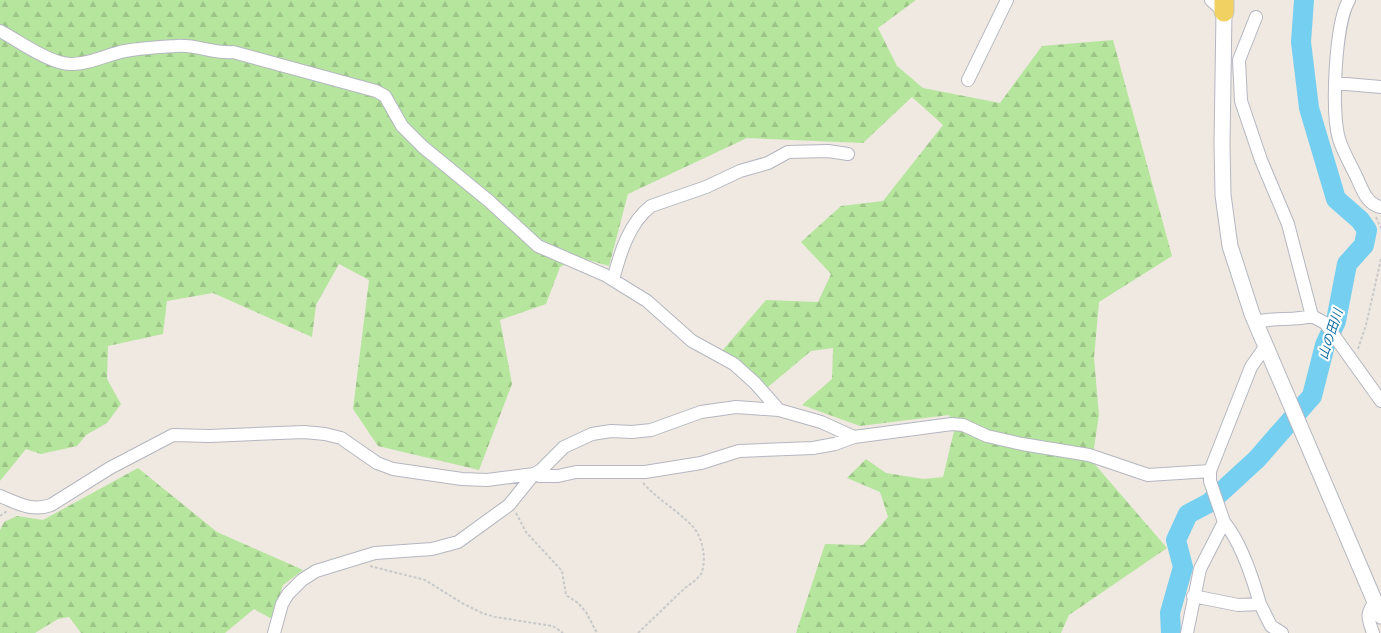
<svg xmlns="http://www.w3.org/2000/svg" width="1381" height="633" viewBox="0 0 1381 633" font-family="'Fira Sans','Noto Sans JP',sans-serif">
  <defs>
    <pattern id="forest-firs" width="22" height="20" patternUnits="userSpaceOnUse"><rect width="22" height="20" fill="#b6e59e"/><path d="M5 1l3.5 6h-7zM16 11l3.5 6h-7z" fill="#9dc588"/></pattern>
  </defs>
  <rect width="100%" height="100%" fill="#efe9e1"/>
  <path fill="url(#forest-firs)" d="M0 0H916L878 28 897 66 923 88 1000 103 1042 46 1113 40 1172 256 1099 302 1094 358 1099 415 1092 461 1167 548 1069 615 1061 633H796L825 544 863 545 888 517 880 492 847 478 866 459 886 473 924 479 943 477 954 431 949 415 860 426 802 405 832 379 833 348 811 351 768 387 722 351 766 300 818 302 831 274 801 242 841 206 883 201 943 125 912 97 863 143 747 138 628 194 609 266 578 257 560 267 546 304 500 320 512 384 479 470 378 446 353 409 369 280 339 264 316 305 312 337 213 293 167 301 163 334 108 346 107 379 121 404 107 423 86 435 77 446 41 454 26 449 0 481Z
    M138 468 217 532 303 570 283 585 272 619 254 609 225 633H81L69 617 58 619 35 633H0V530L4 522 17 516 43 520Z"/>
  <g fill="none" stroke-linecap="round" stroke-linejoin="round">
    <path stroke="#75cff0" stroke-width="20" d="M1171 633 1170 613 1183 567 1176 540 1188 514 1209 503 1257 459 1312 396 1325 345 1336 321 1347 264 1364 245 1367 230 1360 220 1336 199 1309 108 1301 42 1304 0"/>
    <g stroke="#b4b7c1" stroke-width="14">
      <path id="minor" d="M1211 0 1224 12
        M1349 0C1335 23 1331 112 1339 139 1343 152 1351 165 1357 178 1362 189 1367 205 1381 207
        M1256 17 1239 60 1241 101 1261 160 1288 224 1312 316
        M0 31C19 41 38 56 59 62 81 69 104 55 125 51 142 48 159 47 176 46 196 44 214 54 233 52L376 91 385 96 402 126 423 147 489 201 538 246 605 275 647 301 692 341 734 364 755 383 779 410 821 422 854 437
        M968 80 1007 0
        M1335 83 1381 87
        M613 280C620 253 629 223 651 206L706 187 740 171 768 163 788 152 828 151 848 154
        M1256 322C1275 317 1294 321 1312 316L1325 323 1381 401
        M0 496C17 503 32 512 51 505L110 468 173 435 209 436 304 432 325 434 341 438 377 463 393 469 462 479 487 480 534 474 541 470 564 447 592 434 611 431 632 432 651 430 701 412 736 407 779 410
        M1224 522C1240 541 1253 579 1260 604
        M1193 596 1238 605 1260 604 1271 626 1282 633
        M274 633 282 604 288 594 302 580 316 571 375 553 432 549 458 542 509 505 534 474 540 476H558L576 472H645L701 463 739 451 813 448 835 444 854 437 952 424 963 425 987 436 1022 444 1089 455 1148 475 1210 471
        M1187 633 1200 569 1224 522 1210 481V471L1251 367 1265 347
        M1373 633C1368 618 1365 614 1376 601"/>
    </g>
    <g stroke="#b4b7c1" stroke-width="17">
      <path id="tertiary" d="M1224 12 1222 144 1223 195 1230 246 1252 314 1381 616"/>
    </g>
    <g stroke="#c9c9c9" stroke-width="21">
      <path id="primary" d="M1224 0V12"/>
    </g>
    <path stroke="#c9c9c9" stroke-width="2" stroke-dasharray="3 2" stroke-linecap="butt" d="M1376 217 1381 228
      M1358 349 1366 325 1381 259
      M516 513 526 532 562 571 566 595 578 603 586 612 597 633
      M0 516 7 511
      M370 566 425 580 462 603 482 613 495 617 553 626 563 633
      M638 633C654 618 669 603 685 588 690 584 697 580 701 574 707 561 703 539 694 528 679 511 658 500 643 483"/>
    <use href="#minor" stroke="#fff" stroke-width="12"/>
    <use href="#tertiary" stroke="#fff" stroke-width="15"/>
    <use href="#primary" stroke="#f2d163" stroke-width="19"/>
  </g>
  <g text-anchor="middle" stroke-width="4" stroke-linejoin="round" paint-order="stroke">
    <g font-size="13" font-style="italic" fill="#0d6fa3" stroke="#fff">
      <text transform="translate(1330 334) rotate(-72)" y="5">山の田川</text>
    </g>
  </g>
</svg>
